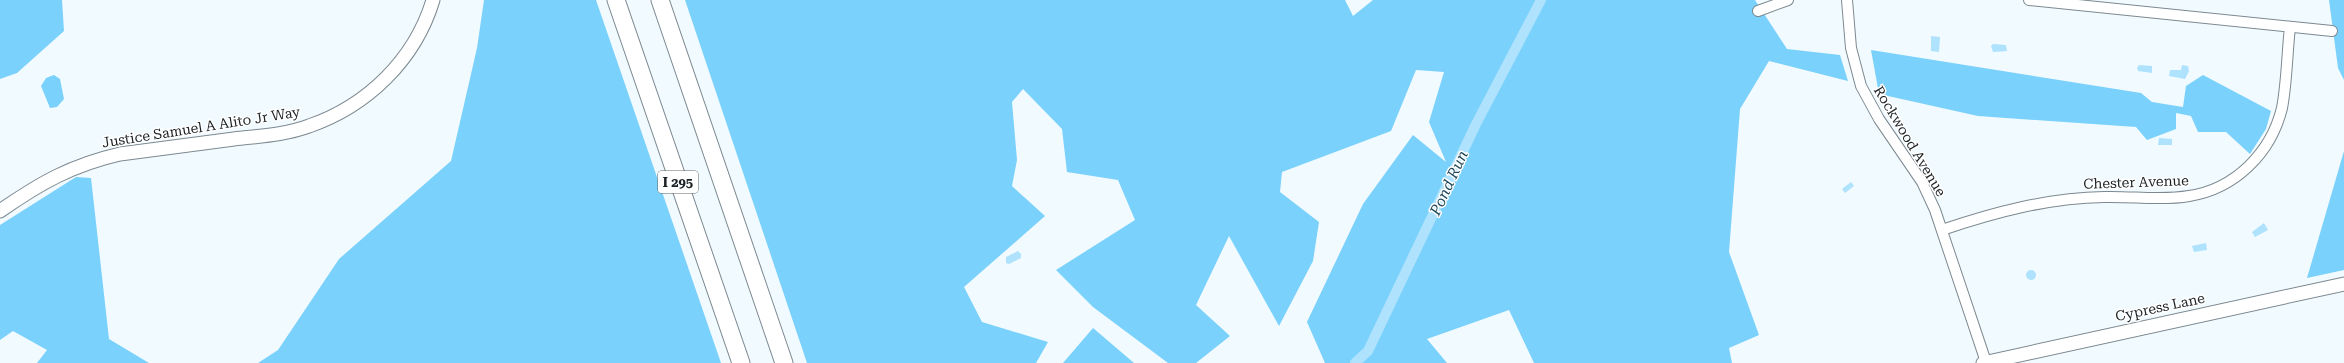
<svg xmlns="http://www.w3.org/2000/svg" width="2344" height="363" viewBox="0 0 2344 363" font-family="'Roboto Serif',serif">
  <rect width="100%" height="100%" fill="#f1faff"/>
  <path fill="#7ad1fc" d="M0 0H62L64 31 17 73 0 79Z
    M484 0H596L721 363H258L278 350 339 259 451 161 477 48Z
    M685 0H1345L1353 16 1373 0H1755L1787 49 1840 55 1848 81 1769 61 1740 109 1729 252 1759 335 1729 348 1732 363H1534L1509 310 1427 339 1447 363H1325L1307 322 1363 204 1413 135 1446 162 1429 122 1444 72 1416 70 1391 131 1282 172 1280 192 1319 222 1313 261 1279 326 1229 236 1196 305 1230 336 1196 363H1168L1093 307 1056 270 1135 220 1118 180 1067 172 1062 129 1023 89 1012 102 1017 160 1012 186 1045 216 964 287 982 322 1048 342 1036 363H807Z
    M2329 0H2344V80L2338 68Z
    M1871 50 2141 93 2152 102 2183 107 2186 86 2203 75 2271 111 2266 129 2250 154 2226 132H2198L2191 116 2176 113V129L2147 140 2136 127 1978 116 1879 94Z
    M54 75 60 79 64 99 57 107 50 108 41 86 46 78Z
    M2344 151V270L2307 278Z
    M76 177 91 178 109 339 149 363H37L47 350 13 331 0 340V225Z
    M1093 328 1134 363H1063Z"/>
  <path fill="#aee2fd" d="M1931 36 1940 37 1939 52 1931 51Z
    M1993 44 2006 45 2007 51 1993 52 1991 46Z
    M2139 65 2152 66V73L2138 71 2137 68Z
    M2182 65 2188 66 2189 71 2185 79 2169 76 2170 70H2181Z
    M2159 138 2172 139V145H2158Z
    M1851 182 1854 186 1845 193 1842 189Z
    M2264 223 2268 230 2255 237 2252 232Z
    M2206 243 2207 250 2194 252 2192 246Z
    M1018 251 1021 254V258L1009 264 1006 263V257Z
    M2026 275a5 5 0 1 1 10 0a5 5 0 1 1-10 0Z"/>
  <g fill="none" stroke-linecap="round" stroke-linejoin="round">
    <path stroke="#aee2fd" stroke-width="10" d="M1355 363 1368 351 1476 124 1541 0"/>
    <g stroke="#7c8990" stroke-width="12">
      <path id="street" d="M1847 0 1851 48 1861 86 1879 119 1922 182 1935 210 1986 362
        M2029 0 2332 31
        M1758 11 1788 0
        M1942 230C1995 212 2048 198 2104 197 2132 196 2162 201 2189 196 2235 189 2271 153 2282 108 2287 82 2287 53 2290 27"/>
    </g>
    <g stroke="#7c8990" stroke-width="15">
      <path id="secondary" d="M0 211C40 183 72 165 120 154 158 149 196 144 234 139 259 136 285 135 309 126 367 106 415 60 433 0
        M1983 363 2344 284"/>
    </g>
    <g stroke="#7c8990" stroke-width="19">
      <path id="highway" d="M616 0 741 363
        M660 0 784 363"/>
    </g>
    <use href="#street" stroke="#fff" stroke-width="10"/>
    <use href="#secondary" stroke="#fff" stroke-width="13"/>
    <use href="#highway" stroke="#fff" stroke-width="17"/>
  </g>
  <g text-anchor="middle" stroke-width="3" stroke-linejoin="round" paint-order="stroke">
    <rect fill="#fff" stroke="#606466" stroke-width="1" x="658" y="171" width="40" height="22" rx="3"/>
    <g font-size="13" font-weight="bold" fill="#1c2124">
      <text x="678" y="187">I 295</text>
    </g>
    <g font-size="14" fill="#1c2124" stroke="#fff">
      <text transform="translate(201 127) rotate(-9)" y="5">Justice Samuel A Alito Jr Way</text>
      <text transform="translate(1910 141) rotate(59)" y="5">Rockwood Avenue</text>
      <text transform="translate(2136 182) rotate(-2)" y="5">Chester Avenue</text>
      <text transform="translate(2160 307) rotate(-12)" y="5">Cypress Lane</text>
    </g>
    <g font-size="15" font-style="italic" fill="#224a5d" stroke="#fff">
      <text transform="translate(1449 183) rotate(-65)" y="5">Pond Run</text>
    </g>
  </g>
</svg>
